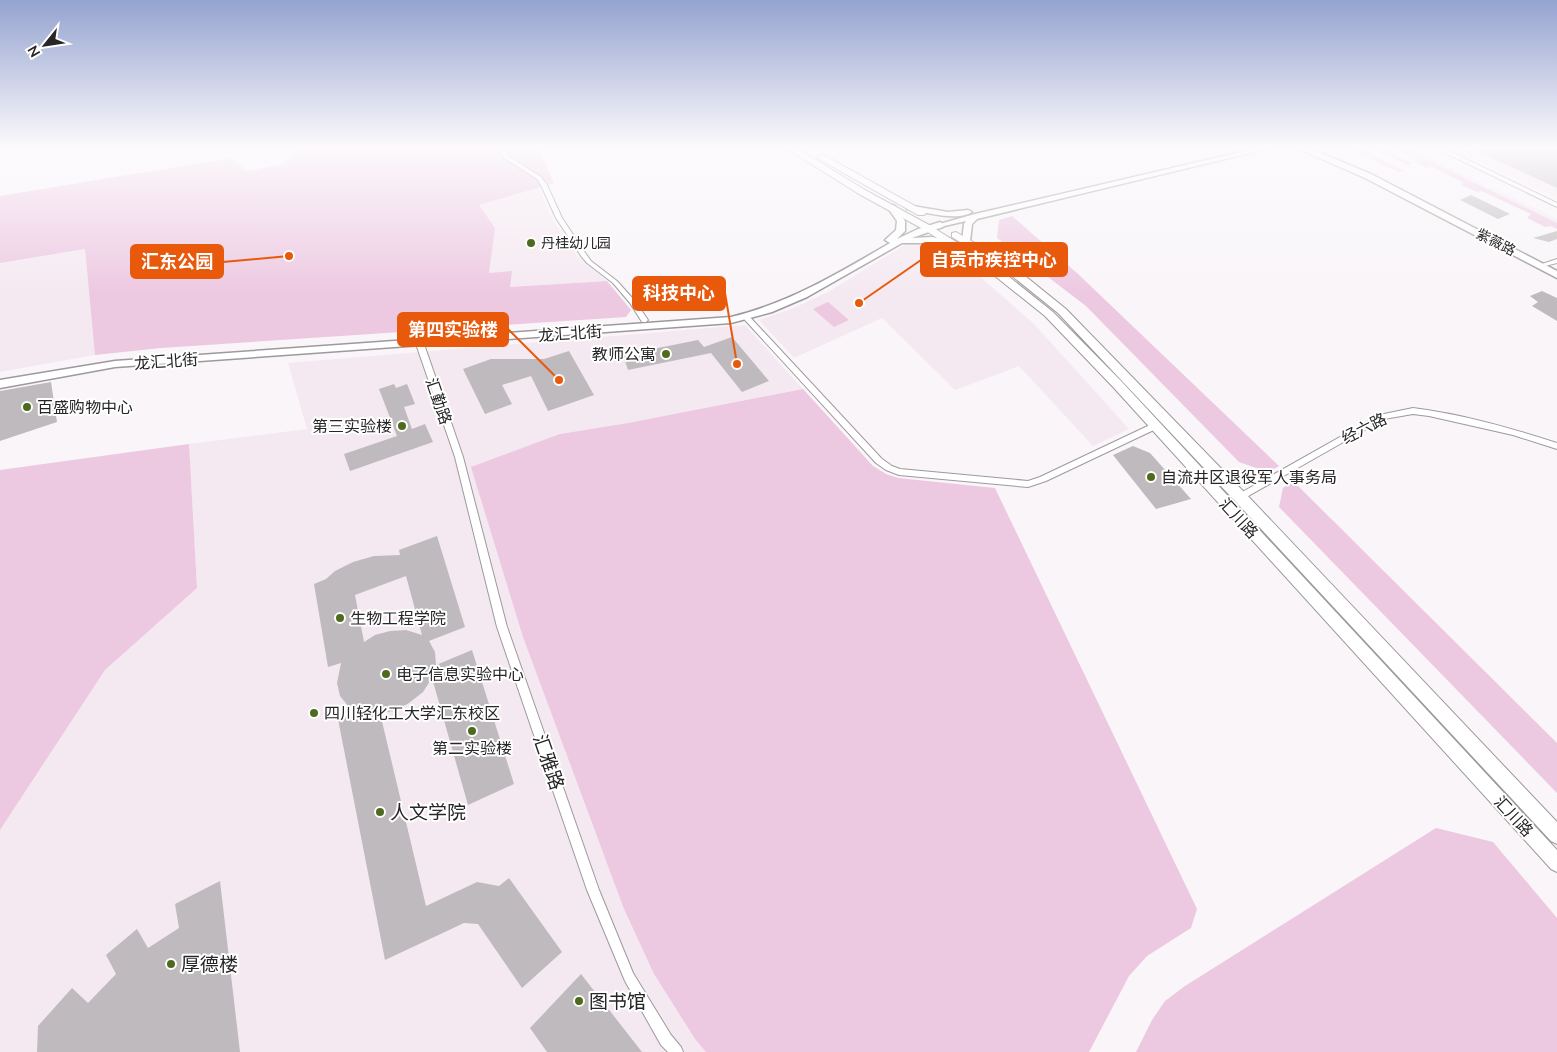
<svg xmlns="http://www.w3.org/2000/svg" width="1557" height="1052" viewBox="0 0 1557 1052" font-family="'Nunito Sans','Noto Sans SC',sans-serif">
  <rect width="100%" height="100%" fill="#f9f5f8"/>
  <path fill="#f5e9f1" d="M1402 147H1409L1487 185 1483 186Z
    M1449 147H1557V198Z
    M539 187 553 220 578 257 607 281 509 287 489 273 495 228 479 205Z
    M1491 187 1557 219V223L1486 188Z
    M908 243H916L949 256 977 274 1034 324 1129 429 1093 446 1019 366 955 390 882 318 794 358 759 320 794 308 828 292Z
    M85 249 95 355 0 372V263Z
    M745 325 803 389 628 423 560 434 624 909 654 974 695 1039 706 1052H0V830L105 670 197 588 189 444 307 429 288 363Z"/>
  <path fill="#edc8e1" d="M305 147H538L554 183 479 205 495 228 489 273 512 271 510 287 607 281 631 310 626 317 161 348 95 355 85 249 0 263V196L231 158 247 171 280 165Z
    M1355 147H1380L1412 163 1408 165 1375 149 1367 152 1404 171 1399 172 1359 154Z
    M1392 147H1402L1557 223V229L1551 226 1545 227 1527 218 1531 214 1481 191 1477 192 1461 185 1464 183 1431 166 1427 168 1415 162 1418 160Z
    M1012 216 1077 273 1279 466 1268 472 1239 462 1086 306 997 238 999 220Z
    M828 302 849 320 834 327 813 309Z
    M803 389 873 466 886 474 898 478 995 488 1197 909 1191 928 1147 956 1129 976 1089 1052H706L695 1039 654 974 624 909 523 637 471 467 560 434 628 423Z
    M189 444 197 588 105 670 0 830V470Z
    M1293 481 1557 743V793L1279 507 1283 488Z
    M1436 828 1493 842 1557 918V1052H1136L1152 1020 1165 1001 1185 986Z"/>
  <path fill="#bfbabd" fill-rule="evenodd" d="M1468 147H1557V188Z
    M1471 195 1496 207 1510 214 1498 219 1460 200Z
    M1557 231V239L1549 242 1533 238Z
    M1542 291 1557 298V321L1532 306 1538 302 1530 296Z
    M732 337 769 381 742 392 711 353 628 370 623 355 698 340 704 347Z
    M569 351 594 395 548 411 531 376 502 385 512 404 485 414 463 369 491 359H544Z
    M51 382 57 422 0 441V391Z
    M394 384 396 388 407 384 415 404 404 407 412 429 425 424 433 442 350 471 344 454 397 436 379 389Z
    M1133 446 1150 453 1191 499 1156 509 1113 455Z
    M437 536 465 627 429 641 435 652 436 665 472 650 514 784 468 805 432 678 423 692 409 703 394 711 380 713 426 906 477 882 499 886 509 878 562 952 522 988 478 924 464 923 385 960 338 719 353 712 340 696 337 683 341 663 328 667 314 584 326 579 335 571 353 562 374 556 400 555 399 550ZM406 576 422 635 406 630 390 631 375 635 364 642 355 595Z
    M220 881 240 1052H37L38 1026 72 988 88 1003 116 974 106 955 137 929 148 948 179 928 175 904Z
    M581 974 642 1052H547L530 1028Z"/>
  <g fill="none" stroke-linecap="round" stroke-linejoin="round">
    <g stroke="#9d999c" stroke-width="2">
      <path id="minor" d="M497 147H503L508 156 541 177 547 185 562 218 586 254 591 261 617 281 635 301 648 320 646 322H642L630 303 613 283 587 263 581 256 556 218 541 185 537 179 504 158Z
        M1433 147H1441L1557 203V207Z
        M1557 259V263L1545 266 1542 264Z
        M744 315H748L882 459 892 466 900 469 1028 481 1040 477 1152 424 1155 423 1159 426 1158 428 1046 481 1028 487 899 475 886 470 876 463 744 319Z
        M417 342H420L424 344 463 457 507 627 599 890 633 973 671 1035 681 1047 683 1052H668L661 1045 625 981 587 890 497 627 455 457 416 344Z
        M1413 408C1462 414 1510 428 1557 443V449L1513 435 1429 416 1413 414 1384 419 1243 499 1240 500 1236 497 1237 495 1379 415Z"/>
    </g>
    <g stroke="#9d999c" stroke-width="3">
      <path id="tertiary" d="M1262 147H1275L977 219 972 224 970 241 966 243 962 241 964 224 966 221 940 227 936 225 975 214Z
        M907 205 948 212 968 210 972 212C958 222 924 212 907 209Z"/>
    </g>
    <g stroke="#9d999c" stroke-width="3">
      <path id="secondary" d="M1294 147H1306L1371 174 1557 271V278L1365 178Z
        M892 205 895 206 905 221V231L897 239 918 229 940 222 944 225 943 227 912 238 932 237 956 242 958 244 953 247 932 243H902L807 297 772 312 731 323 115 367 0 388V380L115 361 731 317C789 303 839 273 890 243L885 240 896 230 897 221 888 208Z"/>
    </g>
    <g stroke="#9d999c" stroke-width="2">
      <path id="primary" d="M784 147H795L865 190 929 225 998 268 1053 312 1122 382 1557 850V872L1551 869 1114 388 1045 316 990 272 923 229 859 194Z
        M822 154 924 211 926 213 924 215H918L819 159 818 157Z
        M956 232 1009 263 1066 309 1245 493 1557 822V844L1551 841 1235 501 1058 313 1001 267 952 237V233Z"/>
    </g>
    <use href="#minor" fill="#fff" fill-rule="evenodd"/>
    <use href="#tertiary" fill="#fff" fill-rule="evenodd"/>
    <use href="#secondary" fill="#fff" fill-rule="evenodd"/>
    <use href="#primary" fill="#fff" fill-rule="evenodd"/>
  </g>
  <linearGradient id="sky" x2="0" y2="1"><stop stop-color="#95a3d0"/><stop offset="0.5" stop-color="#fcfafc"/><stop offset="1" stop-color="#fcfafc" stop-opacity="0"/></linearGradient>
  <rect width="1557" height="295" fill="url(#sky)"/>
  <g fill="#4d6a1f" stroke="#fff" stroke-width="2">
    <circle cx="531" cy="243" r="5"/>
    <circle cx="666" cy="354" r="5"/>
    <circle cx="27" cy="407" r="5"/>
    <circle cx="402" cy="426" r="5"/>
    <circle cx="1151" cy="477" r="5"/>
    <circle cx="340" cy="618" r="5"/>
    <circle cx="386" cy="674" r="5"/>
    <circle cx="314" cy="713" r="5"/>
    <circle cx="472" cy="731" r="5"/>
    <circle cx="380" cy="812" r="5"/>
    <circle cx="171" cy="964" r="5"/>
    <circle cx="579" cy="1001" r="5"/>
  </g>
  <g text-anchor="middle" stroke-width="4" stroke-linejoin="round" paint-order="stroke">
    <g font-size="14" fill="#272627" stroke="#fff">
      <text transform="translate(1496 242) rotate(27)" y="5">紫薇路</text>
    </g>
    <g font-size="14" fill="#272627" stroke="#fff" text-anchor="start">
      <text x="541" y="248">丹桂幼儿园</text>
    </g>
    <g font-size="16" fill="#272627" stroke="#fff">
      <text transform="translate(570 333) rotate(-4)" y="6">龙汇北街</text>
      <text transform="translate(166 361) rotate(-4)" y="6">龙汇北街</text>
      <text transform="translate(439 401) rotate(71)" y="6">汇勤路</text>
      <text transform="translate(1364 428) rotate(-27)" y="6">经六路</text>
      <text transform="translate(1239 518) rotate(47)" y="6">汇川路</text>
      <text transform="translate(1514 816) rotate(47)" y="6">汇川路</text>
    </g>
    <g font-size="16" fill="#272627" stroke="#fff" text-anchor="start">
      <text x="656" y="360" text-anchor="end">教师公寓</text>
      <text x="37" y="413">百盛购物中心</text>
      <text x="392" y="432" text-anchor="end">第三实验楼</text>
      <text x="1161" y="483">自流井区退役军人事务局</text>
      <text x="350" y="624">生物工程学院</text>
      <text x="396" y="680">电子信息实验中心</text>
      <text x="324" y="719">四川轻化工大学汇东校区</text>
      <text x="472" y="754" text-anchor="middle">第二实验楼</text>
    </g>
    <g font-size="19" fill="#272627" stroke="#fff">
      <text transform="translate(549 762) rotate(71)" y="7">汇雅路</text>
    </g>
    <g font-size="19" fill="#272627" stroke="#fff" text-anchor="start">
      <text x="390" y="819">人文学院</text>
      <text x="181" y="971">厚德楼</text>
      <text x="589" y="1008">图书馆</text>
    </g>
  </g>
  <path fill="none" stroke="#e8590c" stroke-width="2" d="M859 303L921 260M289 256L223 262M737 364L725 293M559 380L508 329"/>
  <g fill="#e8590c" stroke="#fff" stroke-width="2">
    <circle cx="859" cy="303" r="5"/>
    <circle cx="289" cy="256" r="5"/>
    <circle cx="737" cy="364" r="5"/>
    <circle cx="559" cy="380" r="5"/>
  </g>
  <g fill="#e8590c" stroke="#e8590c" stroke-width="2">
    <rect x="921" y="243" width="146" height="33" rx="5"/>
    <rect x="131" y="245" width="92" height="33" rx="5"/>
    <rect x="633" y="277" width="92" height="33" rx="5"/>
    <rect x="398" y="313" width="110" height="33" rx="5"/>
  </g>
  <g font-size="18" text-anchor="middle" font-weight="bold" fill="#fff">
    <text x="994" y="266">自贡市疾控中心</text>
    <text x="177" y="268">汇东公园</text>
    <text x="679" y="299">科技中心</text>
    <text x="453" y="336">第四实验楼</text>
  </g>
  <g transform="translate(45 45) rotate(240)" stroke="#ffffff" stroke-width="4" paint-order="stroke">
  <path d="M0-4L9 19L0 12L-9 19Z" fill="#272627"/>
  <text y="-8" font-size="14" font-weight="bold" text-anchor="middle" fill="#272627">N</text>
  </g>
</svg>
